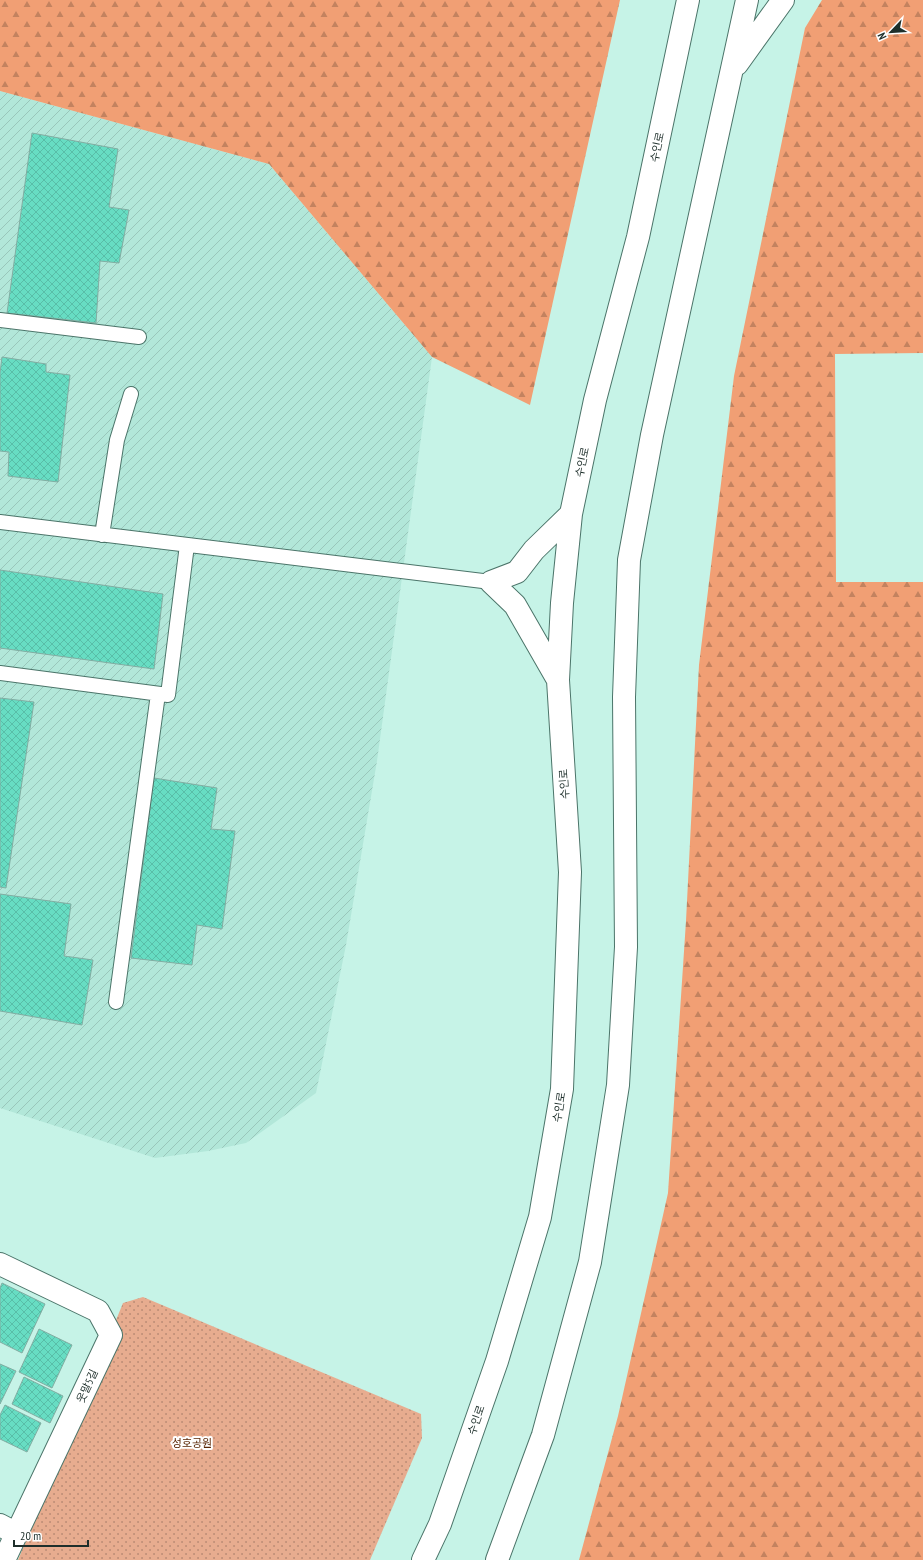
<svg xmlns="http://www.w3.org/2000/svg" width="923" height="1560" viewBox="0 0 923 1560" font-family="'PT Sans Narrow','Noto Sans KR',sans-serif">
  <defs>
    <pattern id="industrial-furrows" width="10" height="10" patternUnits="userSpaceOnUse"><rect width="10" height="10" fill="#b2e7d9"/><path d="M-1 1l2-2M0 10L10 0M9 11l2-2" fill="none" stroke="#99c6ba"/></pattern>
    <pattern id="forest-firs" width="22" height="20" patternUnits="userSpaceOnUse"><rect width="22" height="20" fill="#f19f74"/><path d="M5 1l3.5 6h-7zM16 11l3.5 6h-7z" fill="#c3825f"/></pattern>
    <pattern id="park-dots" width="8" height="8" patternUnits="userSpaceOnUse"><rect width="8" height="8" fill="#e7ac8f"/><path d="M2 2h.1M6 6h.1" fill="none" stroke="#bb8c75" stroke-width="1.8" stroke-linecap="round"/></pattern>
    <pattern id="building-cross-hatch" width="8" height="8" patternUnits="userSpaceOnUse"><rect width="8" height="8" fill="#67ddc3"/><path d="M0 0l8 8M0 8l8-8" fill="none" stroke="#59bea8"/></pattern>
  </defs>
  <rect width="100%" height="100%" fill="#c6f3e7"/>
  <path fill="url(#industrial-furrows)" d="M0 91 269 164 432 357 377 761 346 945 316 1093 246 1143 208 1151 155 1158 0 1108Z"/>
  <path fill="url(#forest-firs)" d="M0 0H620L530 405 432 357 269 164 0 91Z
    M822 0H923V353L835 354 836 582H923V1560H579L618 1416 668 1193 686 921 699 665 734 376 805 28Z"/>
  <path fill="url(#park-dots)" d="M143 1297 421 1414 422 1438 370 1560H18L123 1303Z"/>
  <path fill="url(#building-cross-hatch)" stroke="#82ada2" d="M32 133 118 149 109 207 129 210 119 263 100 261 96 323 7 313Z
    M2 357 46 364V372L70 375 58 482 8 476 9 452 0 451V373Z
    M0 570 163 594 154 669 0 648Z
    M0 698 34 702 6 888 0 887Z
    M154 778 217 788 211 829 235 831 222 929 197 925 192 965 131 958Z
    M0 894 71 904 64 956 93 960 82 1025 0 1011Z
    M2 1283 45 1304 22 1353 0 1342V1288Z
    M39 1329 72 1345 52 1388 19 1372Z
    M0 1364 16 1371 0 1404Z
    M24 1377 63 1396 50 1423 12 1404Z
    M5 1405 41 1423 27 1452 0 1439V1415Z"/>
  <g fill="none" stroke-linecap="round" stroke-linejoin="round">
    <g stroke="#4b7469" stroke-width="16">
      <path id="lane" d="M0 320 139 337
        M0 522 491 582
        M102 535 117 440 131 394
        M0 673 168 695 187 545
        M116 1002 158 694"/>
    </g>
    <g stroke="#4b7469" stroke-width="24">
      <path id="street" d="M0 1264 98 1311 111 1335 4 1560
        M0 1525 17 1534"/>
    </g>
    <g stroke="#4b7469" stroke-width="24">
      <path id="highway" d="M737 64 783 0
        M558 680 515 605 491 582 517 572 534 550 571 514
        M423 1560 440 1524 497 1361 540 1217 562 1089 570 872 558 680 562 603 571 514 595 400 638 237 688 0
        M497 1560 543 1435 590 1262 618 1085 626 947 624 697 629 560 652 435 747 0"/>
    </g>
    <use href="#lane" stroke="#fff" stroke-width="14"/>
    <use href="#street" stroke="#fff" stroke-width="22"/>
    <use href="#highway" stroke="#fff" stroke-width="22"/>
  </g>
  <g text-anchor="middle" stroke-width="4" stroke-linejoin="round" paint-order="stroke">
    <g font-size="11" fill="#1e2f2b" stroke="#fff">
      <text transform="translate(657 147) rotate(-78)" y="4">수인로</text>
      <text transform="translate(582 462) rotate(-78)" y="4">수인로</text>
      <text transform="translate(564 784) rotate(-94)" y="4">수인로</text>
      <text transform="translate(559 1107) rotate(-81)" y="4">수인로</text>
      <text transform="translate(87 1386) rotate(-65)" y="4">웃말5길</text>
      <text transform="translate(476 1420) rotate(-71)" y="4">수인로</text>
    </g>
    <g font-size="11" fill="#5a2706" stroke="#fff">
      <text x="192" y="1447">성호공원</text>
    </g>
  </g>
  <g transform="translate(891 32) rotate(245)" stroke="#ffffff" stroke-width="3" paint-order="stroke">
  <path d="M0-3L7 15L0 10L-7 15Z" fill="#1e2f2b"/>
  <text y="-6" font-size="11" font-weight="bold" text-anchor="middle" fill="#1e2f2b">N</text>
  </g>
  <path d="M14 1540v6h74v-6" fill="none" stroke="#1e2f2b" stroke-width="2"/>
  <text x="20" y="1540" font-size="12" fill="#1e2f2b" stroke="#ffffff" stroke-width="3" paint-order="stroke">20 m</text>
</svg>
